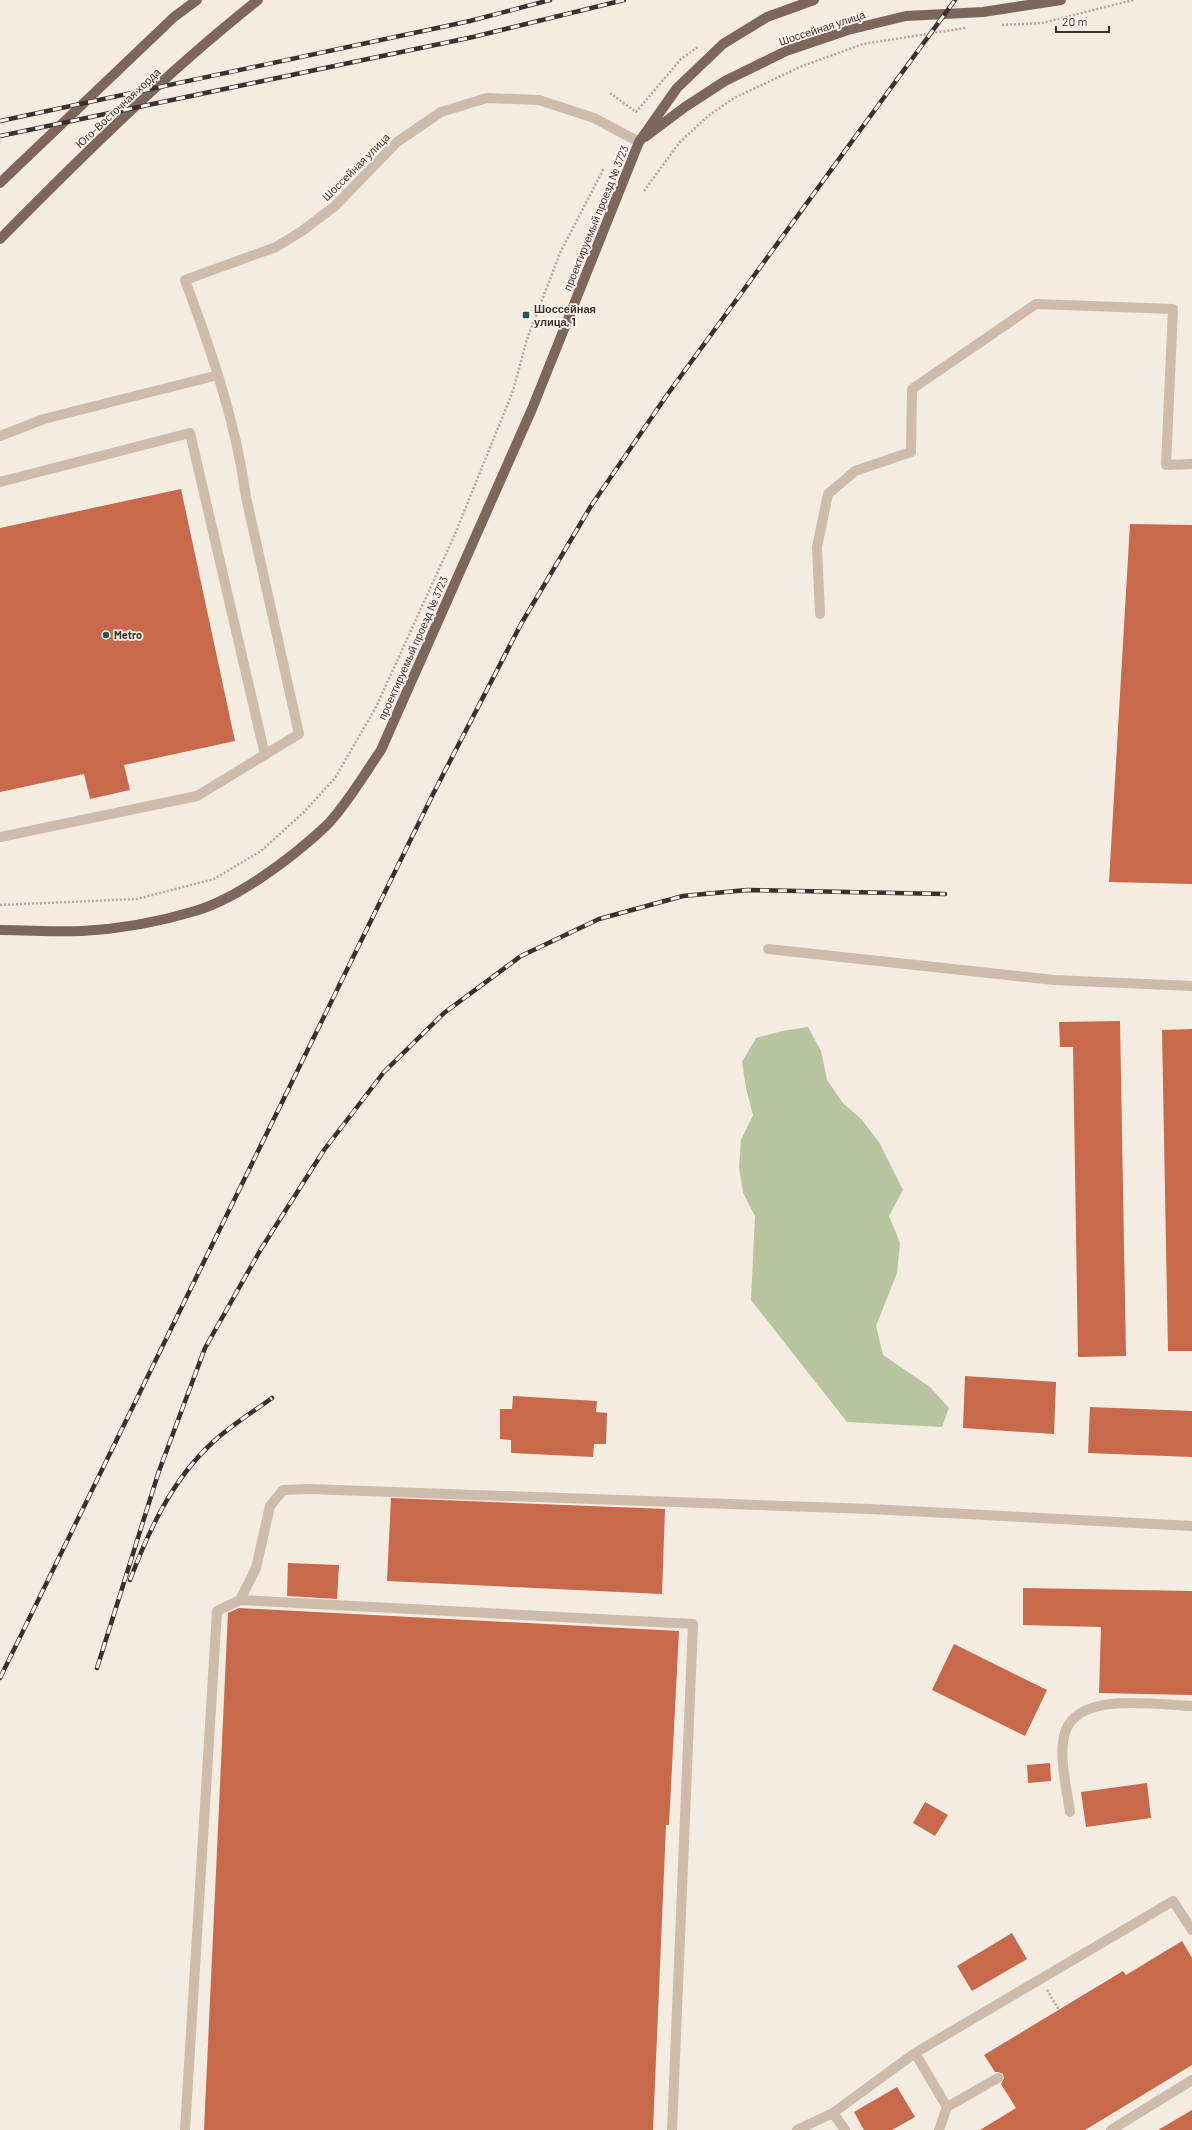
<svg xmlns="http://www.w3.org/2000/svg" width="1192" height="2130" viewBox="0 0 1192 2130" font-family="Barlow,sans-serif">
  <rect width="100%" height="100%" fill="#f4ebe1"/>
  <path fill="#b8c4a0" d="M808 1027 821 1051 827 1080 843 1103 862 1120 879 1142 903 1190 889 1216 900 1243 897 1273 876 1326 883 1355 930 1387 949 1408 942 1427 847 1422 751 1300 755 1216 743 1193 739 1167 741 1140 753 1115 746 1088 742 1062 756 1038 782 1031Z"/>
  <path fill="#c8694b" d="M181 489 235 741 124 765 130 790 90 799 84 774 0 792V528Z
    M1130 524 1192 525V884L1109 882Z
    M1120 1021 1126 1356 1078 1357 1073 1047H1060L1059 1022Z
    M1192 1029V1351H1168L1162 1030Z
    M965 1376 1056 1382 1054 1434 963 1428Z
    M513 1396 597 1401 596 1412 607 1413 606 1444H594L593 1457 511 1453V1440L500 1439V1409H512Z
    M1090 1407 1192 1411V1457L1088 1453Z
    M391 1498 665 1509 662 1594 387 1581Z
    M288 1563 339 1565 337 1599 287 1596Z
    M1023 1588 1192 1591V1695L1099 1693 1101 1627 1023 1625Z
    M239 1608 679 1631 669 1825H666L653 2130H204L228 1613Z
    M954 1644 1047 1690 1025 1736 932 1690Z
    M1050 1763 1051 1781 1028 1783 1027 1765Z
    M1147 1783 1151 1818 1086 1827 1081 1792Z
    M925 1802 948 1815 935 1836 913 1823Z
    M1012 1933 1027 1959 972 1991 957 1966Z
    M1182 1941 1192 1958V2065L1085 2130H980L1016 2108 1001 2084 1004 2078 1003 2074 998 2072H995L984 2055 1123 1971 1126 1975Z
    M897 2087 915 2117 892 2130H864L854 2112Z
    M1192 2110V2130H1158Z"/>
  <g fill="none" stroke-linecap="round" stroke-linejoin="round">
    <path stroke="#b9a596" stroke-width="2.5" stroke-dasharray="2 2" stroke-linecap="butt" d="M1002 25 1042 23 1133 0
      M610 93 636 112 681 59 698 47
      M644 191 679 143 708 116 734 98 800 67 863 44 965 28
      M0 905 137 899 214 879 261 851 304 812 335 778 376 707 455 534 513 391 527 339 560 253 604 168
      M1047 1990 1059 2010"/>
    <path stroke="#cdbbac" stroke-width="10" d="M0 436 44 419 218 375
      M0 482 190 433 265 755
      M820 614 817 547 828 494 855 471 911 452 912 389 1036 304 1173 309 1166 465 1192 464
      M0 837 197 796 299 734 246 497C236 422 211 350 185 280L276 247 302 231 335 206 397 142 441 112 487 98 539 100 594 118 639 142
      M768 949 1054 980 1192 986
      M240 1600 693 1624 672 2130
      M1070 1812C1067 1789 1057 1751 1066 1730 1081 1691 1158 1705 1192 1706
      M915 2053 947 2107 939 2130
      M947 2107 998 2078
      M833 2113 845 2130
      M185 2130 217 1611 240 1600 256 1568 270 1506 283 1490 309 1489 870 1509 1192 1526
      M797 2130 833 2113 915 2053 1173 1901 1192 1930
      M1111 2130 1192 2080"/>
    <path stroke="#7d675c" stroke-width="10" d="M645 137 685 107 725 81 786 51 848 30 906 16 983 12 1061 0
      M0 183 174 17 197 0
      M0 239C82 156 166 73 258 0
      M0 930C27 930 55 932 82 931 119 929 159 922 195 911 239 898 293 857 326 826 346 806 365 773 381 750L532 409 639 142 677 88 723 44 767 17 814 0"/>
    <g stroke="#3b302b" stroke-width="4.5">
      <path id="rail" d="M0 121 470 21 550 0
        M0 136 473 37 624 0
        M130 1580C149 1530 172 1480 212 1443 230 1426 253 1412 272 1398
        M97 1668 159 1471 205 1348 261 1249 324 1150 384 1072 444 1013 521 956 599 919 683 896 747 890 945 894
        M0 1678 433 794 521 624 591 506 667 395 955 0"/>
    </g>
    <use href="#rail" stroke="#fbf5ee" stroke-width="3" stroke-dasharray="9" stroke-linecap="butt"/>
  </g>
  <g fill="#1f5a5e" stroke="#fbf5ee" stroke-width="1.5">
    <rect x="522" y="311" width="8" height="8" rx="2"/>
    <circle cx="106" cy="635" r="4"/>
  </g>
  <g text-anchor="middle" stroke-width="3.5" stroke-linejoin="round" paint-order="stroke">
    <g font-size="11" fill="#3b302b" stroke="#fbf5ee">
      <text transform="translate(822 28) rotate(-18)" y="4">Шоссейная улица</text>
      <text transform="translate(118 108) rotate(-43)" y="4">Юго-Восточная хорда</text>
      <text transform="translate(356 167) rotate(-45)" y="4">Шоссейная улица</text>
      <text transform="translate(596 218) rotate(-68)" y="4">проектируемый проезд № 3723</text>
      <text transform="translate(413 648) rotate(-66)" y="4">проектируемый проезд № 3723</text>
    </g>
    <g font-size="11" font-weight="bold" fill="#3b302b" stroke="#fbf5ee" text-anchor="start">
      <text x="534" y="313">Шоссейная<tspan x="534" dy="13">улица, 1</tspan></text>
      <text x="114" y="639">Metro</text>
    </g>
  </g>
  <path d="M1056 26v6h53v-6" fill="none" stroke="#3b302b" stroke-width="2"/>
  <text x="1062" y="26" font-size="12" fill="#3b302b" stroke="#fbf5ee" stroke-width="3" paint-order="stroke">20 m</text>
</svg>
